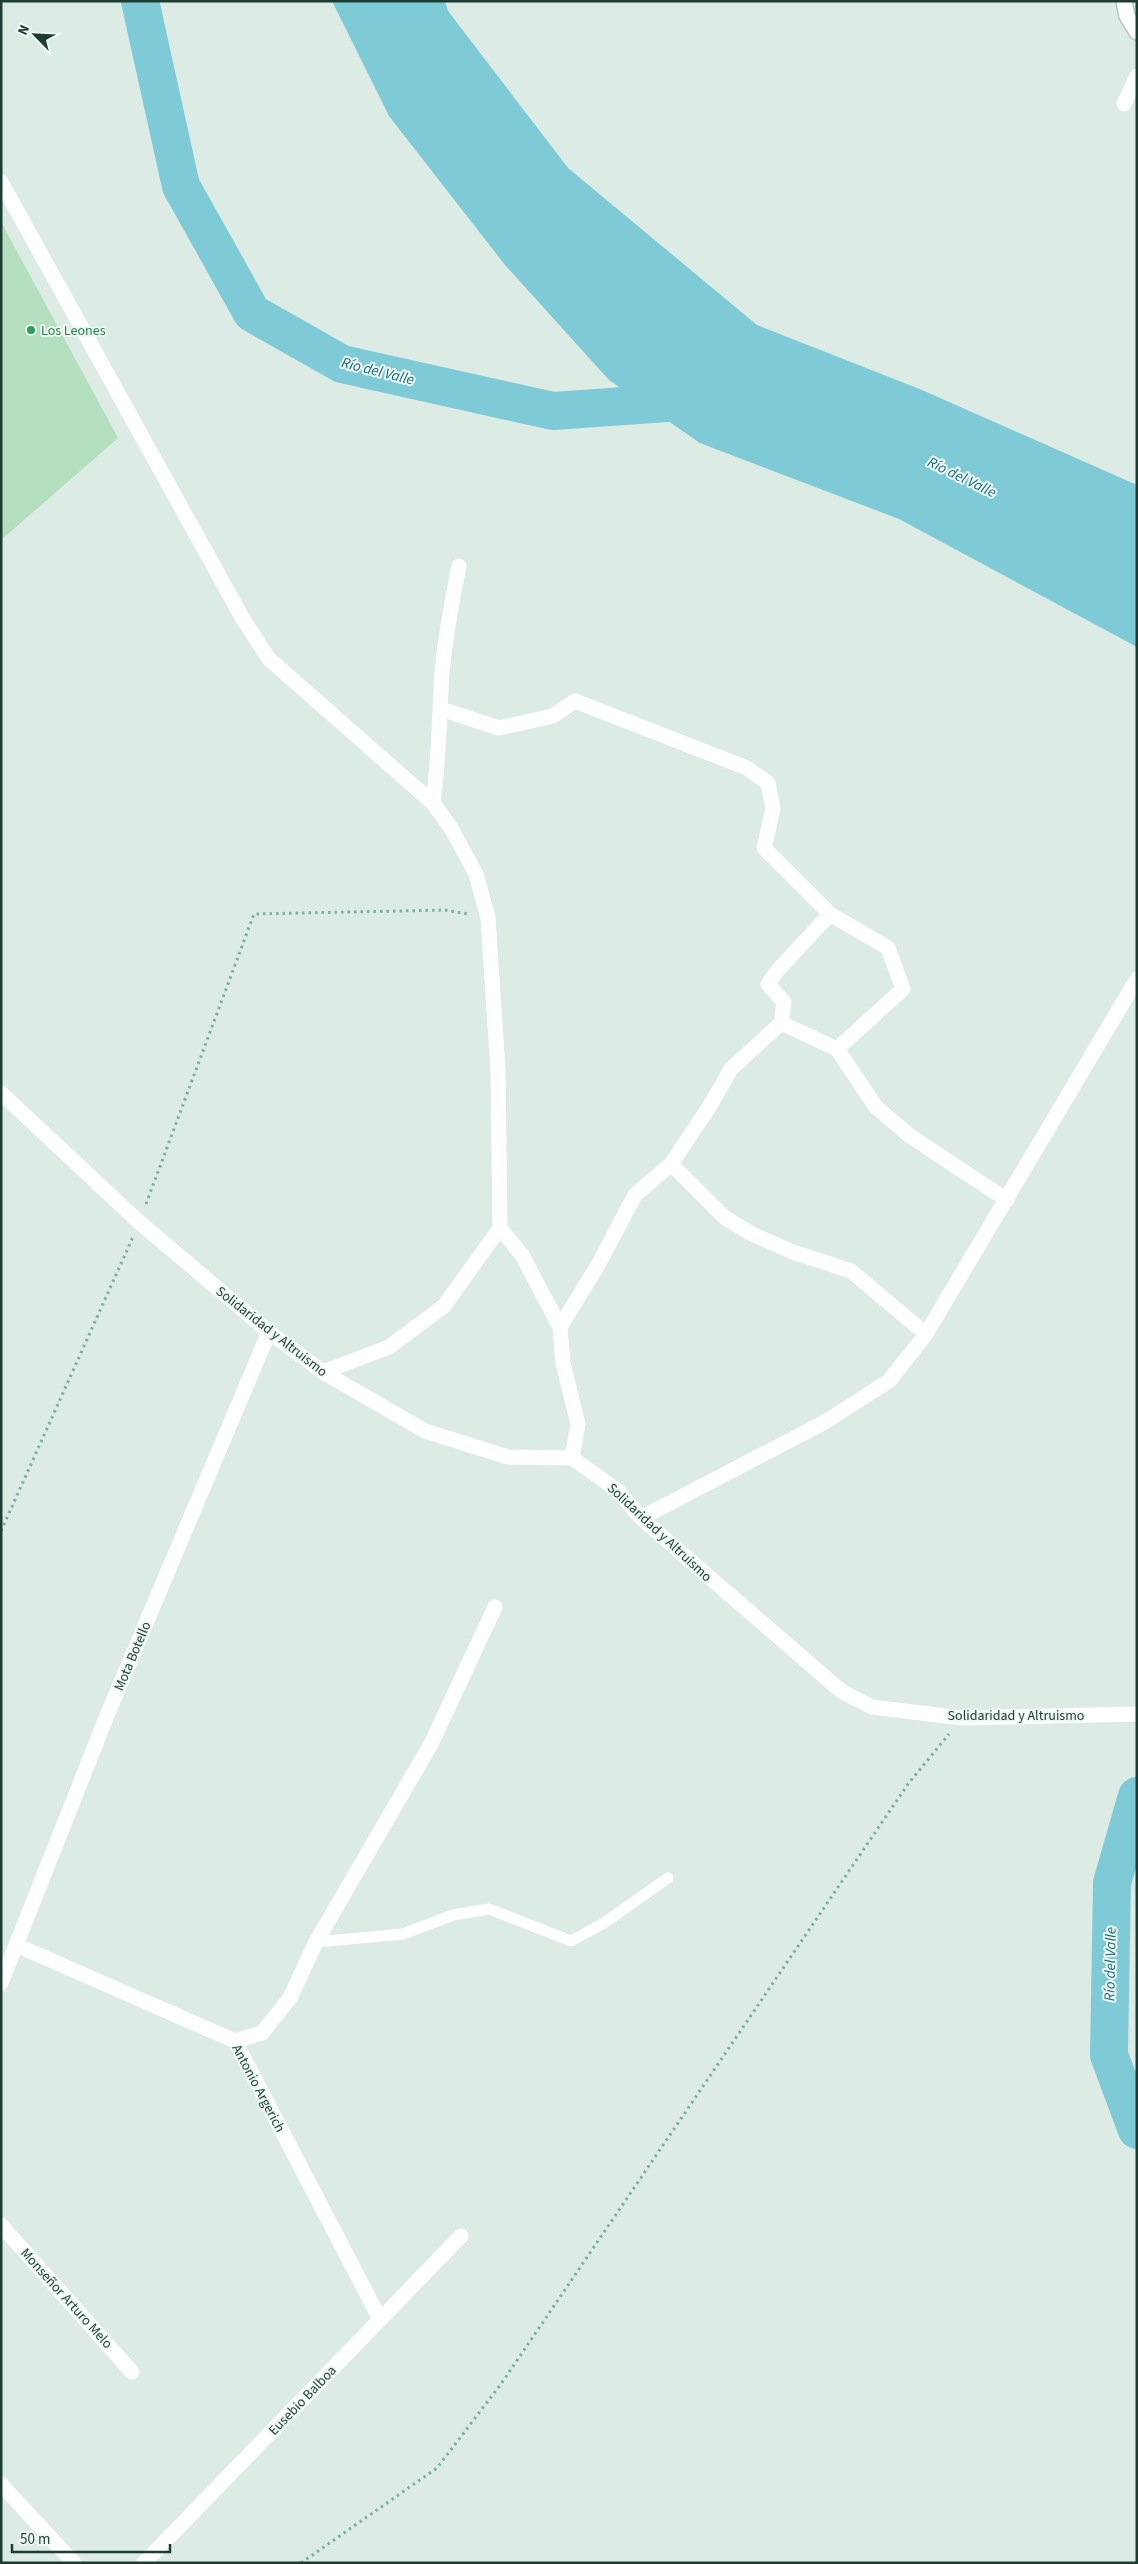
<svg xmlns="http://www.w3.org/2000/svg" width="1138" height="2564" viewBox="0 0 1138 2564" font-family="'Source Sans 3',sans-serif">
  <rect width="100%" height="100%" fill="#ddebe5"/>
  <path fill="#b3dfbf" d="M1 222 118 438 1 540Z"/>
  <path fill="#7fcad7" d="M332 1H445L448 11 568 168 757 325 922 390 1137 485V647L899 519 700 443 609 380 505 265 389 116Z"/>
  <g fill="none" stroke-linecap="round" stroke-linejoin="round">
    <path stroke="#7fcad7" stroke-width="38" d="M140 1 181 186 252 313 342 364 553 411 696 401
      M1137 1796 1112 1883 1109 2055 1137 2130"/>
    <g stroke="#b0ccc1" stroke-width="18">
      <path id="secondary" d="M1124 1 1127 16 1137 32"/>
    </g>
    <path stroke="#7ab2a0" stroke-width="3" stroke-dasharray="2.5 4" stroke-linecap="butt" d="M146 1204 254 914 445 910 468 914
      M1 1531 133 1237
      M301 2563 437 2468 501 2384 908 1784 949 1734"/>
    <path stroke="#fff" stroke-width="11" d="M316 1942 403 1934 453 1915 489 1909 571 1941 604 1923 668 1878"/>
    <path stroke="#fff" stroke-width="15" d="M1124 104 1137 76
      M1 182 243 619 269 659 433 803 451 828 476 874 488 918 498 1070 500 1228 522 1255 560 1327 563 1363 578 1424 572 1458
      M441 709 499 728 553 716 575 701 747 768 768 783 773 809 764 848 830 914 778 970 768 984 784 1002 781 1023
      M433 803C439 760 439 717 442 673 445 637 452 601 459 566
      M830 914 888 948 903 989 837 1049
      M1 1093 139 1222 269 1332 323 1372 425 1431 508 1457 572 1458 617 1490 641 1518 841 1691 872 1707 962 1718 1137 1714
      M671 1164 724 1217 752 1234 793 1252 851 1271 926 1334
      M560 1327 598 1265 635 1195 671 1164 708 1109 731 1069 781 1023 837 1049 876 1107 910 1136 1007 1200
      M323 1372 389 1347 444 1306 500 1228
      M641 1518 825 1422 889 1381 926 1334 1137 979
      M16 1945 235 2041 380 2319
      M1 1983 108 1713 269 1332
      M235 2041 262 2033 290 1998 316 1942 431 1744 495 1607
      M1 2225 132 2372
      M1 2484 74 2563
      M144 2563 461 2236"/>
    <use href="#secondary" stroke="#fff" stroke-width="15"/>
  </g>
  <circle fill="#2e9e5b" stroke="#eef7f3" stroke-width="2" cx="31" cy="330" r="5"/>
  <g text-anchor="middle" stroke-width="4" stroke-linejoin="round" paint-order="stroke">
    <g font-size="14" fill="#27864d" stroke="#eef7f3" text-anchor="start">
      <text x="41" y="335">Los Leones</text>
    </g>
    <g font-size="14" fill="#1d3c33" stroke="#eef7f3">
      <text transform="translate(272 1331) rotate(38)" y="5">Solidaridad y Altruismo</text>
      <text transform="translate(660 1532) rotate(43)" y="5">Solidaridad y Altruismo</text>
      <text transform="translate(132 1656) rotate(-67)" y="5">Mota Botello</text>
      <text x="1016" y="1720">Solidaridad y Altruismo</text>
      <text transform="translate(259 2088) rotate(62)" y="5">Antonio Argerich</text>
      <text transform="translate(67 2298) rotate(48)" y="5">Monseñor Arturo Melo</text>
      <text transform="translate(302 2400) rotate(-46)" y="5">Eusebio Balboa</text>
    </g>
    <g font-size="15" font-style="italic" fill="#126c7d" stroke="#eef7f3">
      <text transform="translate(378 371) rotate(14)" y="5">Río del Valle</text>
      <text transform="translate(962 477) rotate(26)" y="5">Río del Valle</text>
      <text transform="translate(1110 1964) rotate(-89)" y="5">Río del Valle</text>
    </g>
  </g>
  <rect width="1138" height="2564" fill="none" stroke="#1d3c33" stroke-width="5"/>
  <g transform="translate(35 35) rotate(294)" stroke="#eef7f3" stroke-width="4" paint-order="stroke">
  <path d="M0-4L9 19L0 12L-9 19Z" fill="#1d3c33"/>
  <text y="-8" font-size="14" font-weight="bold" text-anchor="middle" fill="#1d3c33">N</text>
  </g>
  <path d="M12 2544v8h158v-8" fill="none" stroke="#1d3c33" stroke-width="2.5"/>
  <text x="20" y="2544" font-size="15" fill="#1d3c33" stroke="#eef7f3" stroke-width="4" paint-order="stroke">50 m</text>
</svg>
